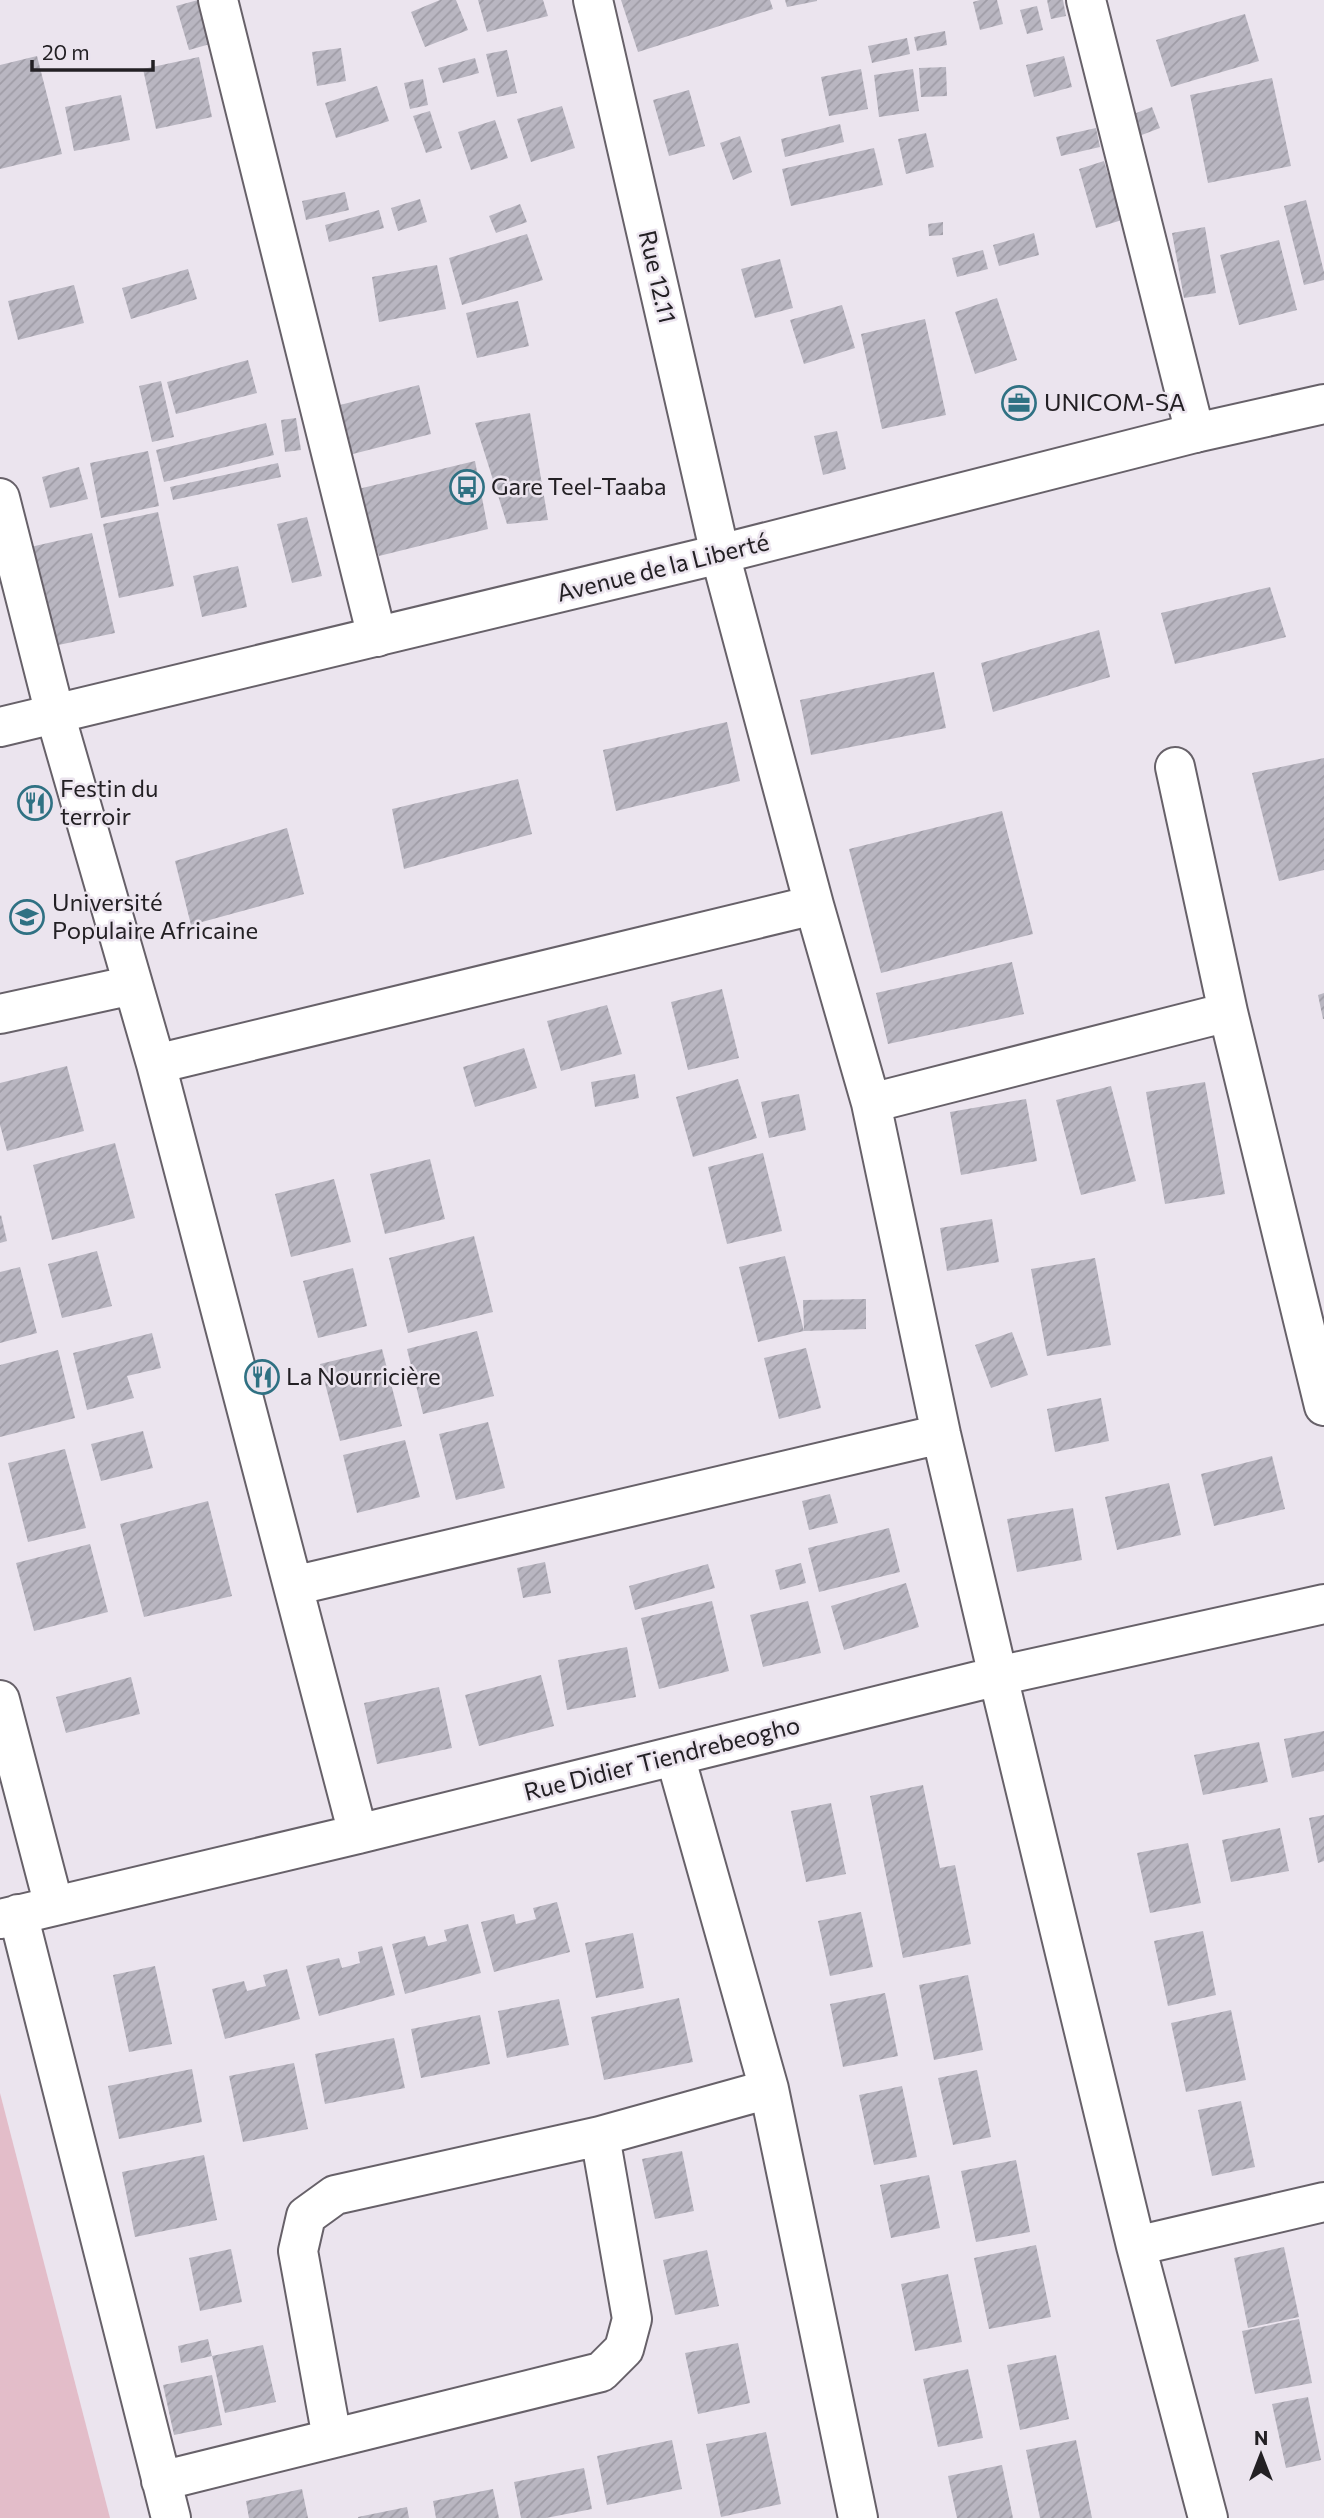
<svg xmlns="http://www.w3.org/2000/svg" width="1324" height="2518" viewBox="0 0 1324 2518" font-family="Commissioner,sans-serif">
  <defs>
    <pattern id="building-hatch" width="6" height="6" patternUnits="userSpaceOnUse" patternTransform="scale(1.75)"><rect width="6" height="6" fill="#b9b6c1"/><path d="M-1 1l2-2M0 6l6-6M5 7l2-2" fill="none" stroke="#9f9ca6"/></pattern>
  </defs>
  <rect width="100%" height="100%" fill="#ebe4ee"/>
  <path fill="#e3bdc9" d="M0 2093 110 2518H0Z"/>
  <path fill="url(#building-hatch)" d="M198 0 210 44 189 50 176 6Z
    M440 0H456L468 30 425 47 411 12Z
    M478 0H543L548 16 487 32Z
    M621 0H770L773 9 638 52Z
    M785 0H817V1L787 7Z
    M980 0H997L1003 24 980 30 973 2Z
    M1047 0H1063L1066 16 1051 19Z
    M1037 6 1043 30 1027 34 1020 10Z
    M1245 14 1259 61 1171 87 1156 40Z
    M945 31 947 45 917 51 914 37Z
    M907 38 910 54 872 63 868 46Z
    M341 48 346 81 317 86 312 52Z
    M507 50 517 93 497 97 486 54Z
    M37 56 62 154 0 169V65Z
    M1064 56 1072 87 1034 97 1026 65Z
    M199 57 212 117 156 129 143 69Z
    M475 58 479 73 443 83 438 68Z
    M946 67 947 96 921 97 919 68Z
    M861 69 868 109 829 116 821 77Z
    M913 69 919 111 879 117 874 75Z
    M1272 78 1291 166 1208 183 1190 95Z
    M423 79 428 105 410 109 404 83Z
    M377 86 389 121 336 138 325 103Z
    M689 90 705 146 669 156 653 100Z
    M121 95 130 140 74 151 65 107Z
    M562 106 575 148 531 162 517 119Z
    M1152 107 1160 128 1139 136 1131 115Z
    M430 111 442 148 426 153 413 116Z
    M495 120 508 158 471 170 458 132Z
    M840 124 844 142 785 157 781 139Z
    M1096 128 1100 147 1061 156 1056 137Z
    M926 133 934 167 906 174 898 139Z
    M740 136 752 172 733 180 720 143Z
    M874 148 883 185 791 206 782 169Z
    M1104 161 1122 220 1096 228 1079 169Z
    M345 192 349 210 306 220 302 201Z
    M420 199 427 222 398 231 391 208Z
    M1306 200 1324 272V280L1304 285 1284 206Z
    M520 204 527 222 496 233 489 216Z
    M379 210 384 228 329 242 325 225Z
    M943 222V235L929 236 928 224Z
    M1205 227 1216 293 1184 298 1172 233Z
    M1034 233 1039 255 999 266 993 245Z
    M527 234 543 280 462 305 449 258Z
    M1279 240 1297 310 1239 325 1220 255Z
    M983 250 988 269 957 277 952 258Z
    M780 259 793 308 755 318 741 269Z
    M437 265 446 309 379 322 372 277Z
    M188 269 197 299 131 319 122 288Z
    M74 285 84 323 18 340 8 301Z
    M997 298 1017 360 975 374 955 312Z
    M518 301 529 346 477 358 466 313Z
    M842 305 855 348 804 364 790 320Z
    M925 319 946 415 882 429 861 334Z
    M248 360 257 393 176 414 167 382Z
    M161 381 174 437 152 442 139 386Z
    M419 385 431 434 345 456 332 407Z
    M530 413 548 520 507 524 475 423Z
    M296 418 301 450 285 452 281 420Z
    M266 423 274 455 164 482 156 450Z
    M837 431 846 469 823 475 814 436Z
    M148 451 159 506 101 518 90 463Z
    M475 461 488 529 379 556 354 490Z
    M278 463 281 477 173 500 170 487Z
    M79 467 88 499 50 508 42 477Z
    M158 512 174 586 119 598 103 524Z
    M307 517 322 576 292 583 277 524Z
    M92 533 115 633 49 647 26 548Z
    M238 566 247 607 202 617 193 576Z
    M1270 587 1286 637 1175 664 1161 613Z
    M1099 630 1110 677 993 712 981 663Z
    M934 672 946 728 811 755 800 700Z
    M727 722 740 781 616 811 603 750Z
    M1324 758V870L1279 881 1252 773Z
    M518 779 532 834 404 869 392 809Z
    M1002 811 1033 934 881 973 849 849Z
    M287 828 304 894 191 925 175 861Z
    M1012 962 1024 1014 888 1044 876 993Z
    M722 989 739 1058 688 1070 671 1002Z
    M1324 993V1019H1323L1318 995Z
    M607 1005 622 1054 561 1071 547 1021Z
    M524 1048 537 1088 475 1107 463 1067Z
    M67 1066 84 1131 7 1151 0 1125V1083Z
    M635 1074 639 1098 595 1107 591 1082Z
    M738 1079 757 1138 693 1157 676 1097Z
    M1205 1082 1225 1194 1165 1204 1146 1092Z
    M1111 1086 1136 1181 1081 1195 1056 1100Z
    M799 1094 806 1130 769 1138 761 1102Z
    M1026 1099 1037 1161 961 1175 950 1112Z
    M115 1143 135 1218 52 1240 33 1165Z
    M763 1153 782 1231 727 1244 708 1167Z
    M430 1159 445 1219 385 1234 370 1174Z
    M334 1179 351 1242 291 1257 275 1194Z
    M1 1215 7 1241 0 1243V1216Z
    M992 1219 999 1262 947 1271 940 1228Z
    M474 1236 493 1312 408 1333 389 1258Z
    M97 1251 112 1306 62 1318 48 1264Z
    M785 1256 804 1331 758 1342 739 1267Z
    M1095 1258 1111 1345 1047 1356 1031 1269Z
    M20 1267 37 1333 0 1343V1272Z
    M353 1268 367 1326 318 1338 303 1281Z
    M866 1299V1329L804 1331 803 1300Z
    M477 1331 494 1396 423 1414 407 1349Z
    M1012 1332 1028 1375 991 1388 975 1345Z
    M152 1333 161 1368 127 1376 134 1398 87 1410 73 1353Z
    M806 1348 821 1408 779 1419 764 1358Z
    M382 1349 402 1426 340 1441 320 1364Z
    M58 1350 75 1418 0 1437V1365Z
    M1101 1398 1109 1441 1055 1452 1047 1409Z
    M488 1422 505 1488 456 1500 439 1434Z
    M143 1431 153 1468 101 1481 91 1444Z
    M405 1440 420 1497 357 1513 343 1455Z
    M65 1449 86 1528 28 1542 8 1463Z
    M1272 1456 1285 1509 1214 1526 1201 1474Z
    M1169 1483 1181 1535 1117 1550 1105 1497Z
    M830 1494 838 1523 809 1530 802 1501Z
    M208 1501 232 1596 144 1617 120 1524Z
    M1073 1508 1082 1560 1017 1572 1007 1519Z
    M889 1528 900 1572 819 1592 808 1548Z
    M90 1544 108 1612 34 1631 16 1563Z
    M545 1562 551 1593 523 1598 517 1568Z
    M801 1563 806 1583 780 1590 775 1570Z
    M708 1564 715 1588 635 1610 629 1586Z
    M906 1583 919 1627 844 1650 831 1606Z
    M712 1601 729 1671 659 1689 641 1618Z
    M808 1601 821 1653 763 1667 750 1615Z
    M627 1647 636 1697 567 1710 558 1660Z
    M541 1675 554 1726 479 1746 465 1695Z
    M131 1677 140 1714 66 1733 56 1697Z
    M439 1687 452 1748 377 1764 364 1703Z
    M1324 1731V1771L1292 1778 1284 1739Z
    M1259 1742 1268 1782 1203 1795 1194 1755Z
    M923 1785 940 1868 955 1865 971 1944 903 1958 870 1796Z
    M831 1803 846 1874 806 1882 791 1811Z
    M1324 1815V1861L1318 1863 1309 1818Z
    M1280 1828 1289 1871 1231 1882 1222 1840Z
    M1188 1843 1201 1903 1150 1913 1137 1853Z
    M557 1902 570 1952 494 1972 481 1922 514 1914 516 1924 536 1919 533 1908Z
    M861 1912 873 1967 830 1976 818 1921Z
    M468 1924 481 1973 405 1994 392 1944 425 1936 428 1946 447 1941 444 1930Z
    M1203 1931 1216 1995 1168 2006 1154 1941Z
    M633 1933 644 1988 596 1998 585 1943Z
    M382 1946 395 1995 319 2016 306 1966 339 1958 342 1968 360 1963 358 1952Z
    M155 1966 172 2044 129 2052 113 1975Z
    M287 1969 300 2019 225 2039 212 1989 244 1981 247 1991 266 1986 263 1975Z
    M968 1975 983 2050 934 2060 919 1985Z
    M885 1993 898 2056 843 2067 830 2004Z
    M679 1998 693 2062 604 2080 591 2017Z
    M559 1999 569 2045 507 2058 498 2011Z
    M1231 2010 1246 2080 1186 2092 1171 2023Z
    M480 2015 490 2064 421 2078 411 2029Z
    M394 2038 405 2088 325 2104 315 2054Z
    M294 2063 308 2129 243 2142 229 2076Z
    M192 2069 202 2122 119 2139 108 2086Z
    M977 2070 991 2137 953 2145 938 2078Z
    M902 2086 917 2157 874 2165 859 2095Z
    M1241 2101 1255 2167 1212 2176 1198 2110Z
    M682 2151 694 2211 655 2219 642 2159Z
    M204 2155 217 2220 135 2237 122 2172Z
    M1016 2160 1030 2232 976 2242 961 2171Z
    M929 2175 940 2228 891 2238 880 2185Z
    M1036 2245 1051 2317 989 2329 974 2258Z
    M1284 2247 1299 2317 1248 2328 1234 2258Z
    M231 2249 242 2302 200 2311 189 2258Z
    M707 2250 719 2306 675 2315 663 2260Z
    M948 2274 962 2342 915 2351 901 2284Z
    M1299 2319 1312 2383 1255 2394 1242 2331Z
    M208 2339 212 2356 181 2363 178 2346Z
    M738 2343 750 2403 698 2414 685 2353Z
    M263 2345 276 2402 225 2413 212 2356Z
    M1056 2355 1069 2419 1020 2430 1007 2365Z
    M968 2369 983 2438 938 2447 923 2379Z
    M212 2375 222 2425 174 2435 163 2385Z
    M1308 2397 1321 2460 1286 2468 1272 2404Z
    M766 2432 781 2504 721 2517 706 2444Z
    M672 2440 682 2489 607 2505 597 2456Z
    M1076 2440 1092 2518H1040L1026 2450Z
    M1002 2465 1013 2518H957L948 2476Z
    M584 2468 592 2509 546 2518H521L514 2482Z
    M302 2489 308 2518H249L246 2501Z
    M493 2489 499 2518H436L433 2501Z
    M407 2507 409 2518H358V2517Z"/>
  <g fill="none" stroke-linecap="round" stroke-linejoin="round">
    <g stroke="#676169" stroke-width="42">
      <path id="street" d="M218 0 377 637
        M593 0 720 554 814 905 871 1103 941 1434 998 1676 1136 2246 1208 2518
        M1086 0 1195 433
        M0 498 55 714 156 1064 358 1834
        M1175 767 1228 1012 1324 1406
        M0 1014 133 985
        M156 1064 814 905
        M871 1103 1228 1012
        M293 1586 941 1434
        M0 1700 54 1906
        M675 1756 769 2089 858 2518
        M18 1914 171 2518
        M0 1919 358 1834 998 1676 1324 1604
        M1136 2246 1324 2202
        M332 2438 298 2251 306 2216 335 2195 600 2136 769 2089
        M161 2481 601 2372 624 2349 632 2319 600 2136"/>
    </g>
    <g stroke="#676169" stroke-width="42">
      <path id="secondary" d="M0 727 720 554 1195 433 1324 404"/>
    </g>
    <use href="#street" stroke="#fff" stroke-width="38"/>
    <use href="#secondary" stroke="#fff" stroke-width="38"/>
  </g>
  <defs>
    <g id="office-ring" transform="scale(1.75)"><circle r="9.5" fill="#ebe4ee" stroke="#2f7183" stroke-width="1.5"/><path d="M-6-3h4V-5.5h4V-3h4V5H-6ZM-1-4.5V-3h2v-1.5ZM-6 0V1H6V0Z" fill="#2f7183"/></g>
    <g id="bus-ring" transform="scale(1.75)"><circle r="9.5" fill="#ebe4ee" stroke="#2f7183" stroke-width="1.5"/><path d="M-5-6H5V4H4V6H2V4H-2V6H-4V4H-5ZM-3.5-4V0h7V-4ZM-3.5 1.2v1.5H-2V1.2ZM2 1.2v1.5H3.5V1.2Z" fill="#2f7183"/></g>
    <g id="restaurant-ring" transform="scale(1.75)"><circle r="9.5" fill="#ebe4ee" stroke="#2f7183" stroke-width="1.5"/><path d="M-5-6h1v4h1v-4h1v4h1v-4h1v5L-1.5 .5V6h-2V.5L-5-1ZM5-6V6H3V1.5H1.5Q1.5-4 5-6Z" fill="#2f7183"/></g>
    <g id="university-ring" transform="scale(1.75)"><circle r="9.5" fill="#ebe4ee" stroke="#2f7183" stroke-width="1.5"/><path d="M0-5L7-2L0 1L-7-2ZM-4 1L0 2.5L4 1V4Q0 6-4 4Z" fill="#2f7183"/></g>
  </defs>
  <g fill-rule="evenodd">
    <use href="#office-ring" x="1019" y="403"/>
    <use href="#bus-ring" x="467" y="487"/>
    <use href="#restaurant-ring" x="35" y="803"/>
    <use href="#university-ring" x="27" y="917"/>
    <use href="#restaurant-ring" x="262" y="1377"/>
  </g>
  <g text-anchor="middle" stroke-width="5" stroke-linejoin="round" paint-order="stroke">
    <g font-size="24" fill="#232024" stroke="#ebe4ee">
      <text transform="translate(657 277) rotate(77)" y="8">Rue 12.11</text>
      <text transform="translate(663 568) rotate(-14)" y="8">Avenue de la Liberté</text>
      <text transform="translate(662 1759) rotate(-14)" y="8">Rue Didier Tiendrebeogho</text>
    </g>
    <g font-size="24" fill="#232024" stroke="#ebe4ee" text-anchor="start">
      <text x="1044" y="411">UNICOM-SA</text>
      <text x="491" y="495">Gare Teel-Taaba</text>
      <text x="60" y="797">Festin du<tspan x="60" dy="28">terroir</tspan></text>
      <text x="52" y="911">Université<tspan x="52" dy="28">Populaire Africaine</tspan></text>
      <text x="286" y="1385">La Nourricière</text>
    </g>
  </g>
  <g transform="translate(1261 2455)" stroke="#ebe4ee" stroke-width="5" paint-order="stroke">
  <path d="M0-5L12 26L0 18L-12 26Z" fill="#232024"/>
  <text y="-10" font-size="19" font-weight="bold" text-anchor="middle" fill="#232024">N</text>
  </g>
  <path d="M32 60v10h121v-10" fill="none" stroke="#232024" stroke-width="3.5"/>
  <text x="42" y="60" font-size="21" fill="#232024" stroke="#ebe4ee" stroke-width="5" paint-order="stroke">20 m</text>
</svg>
